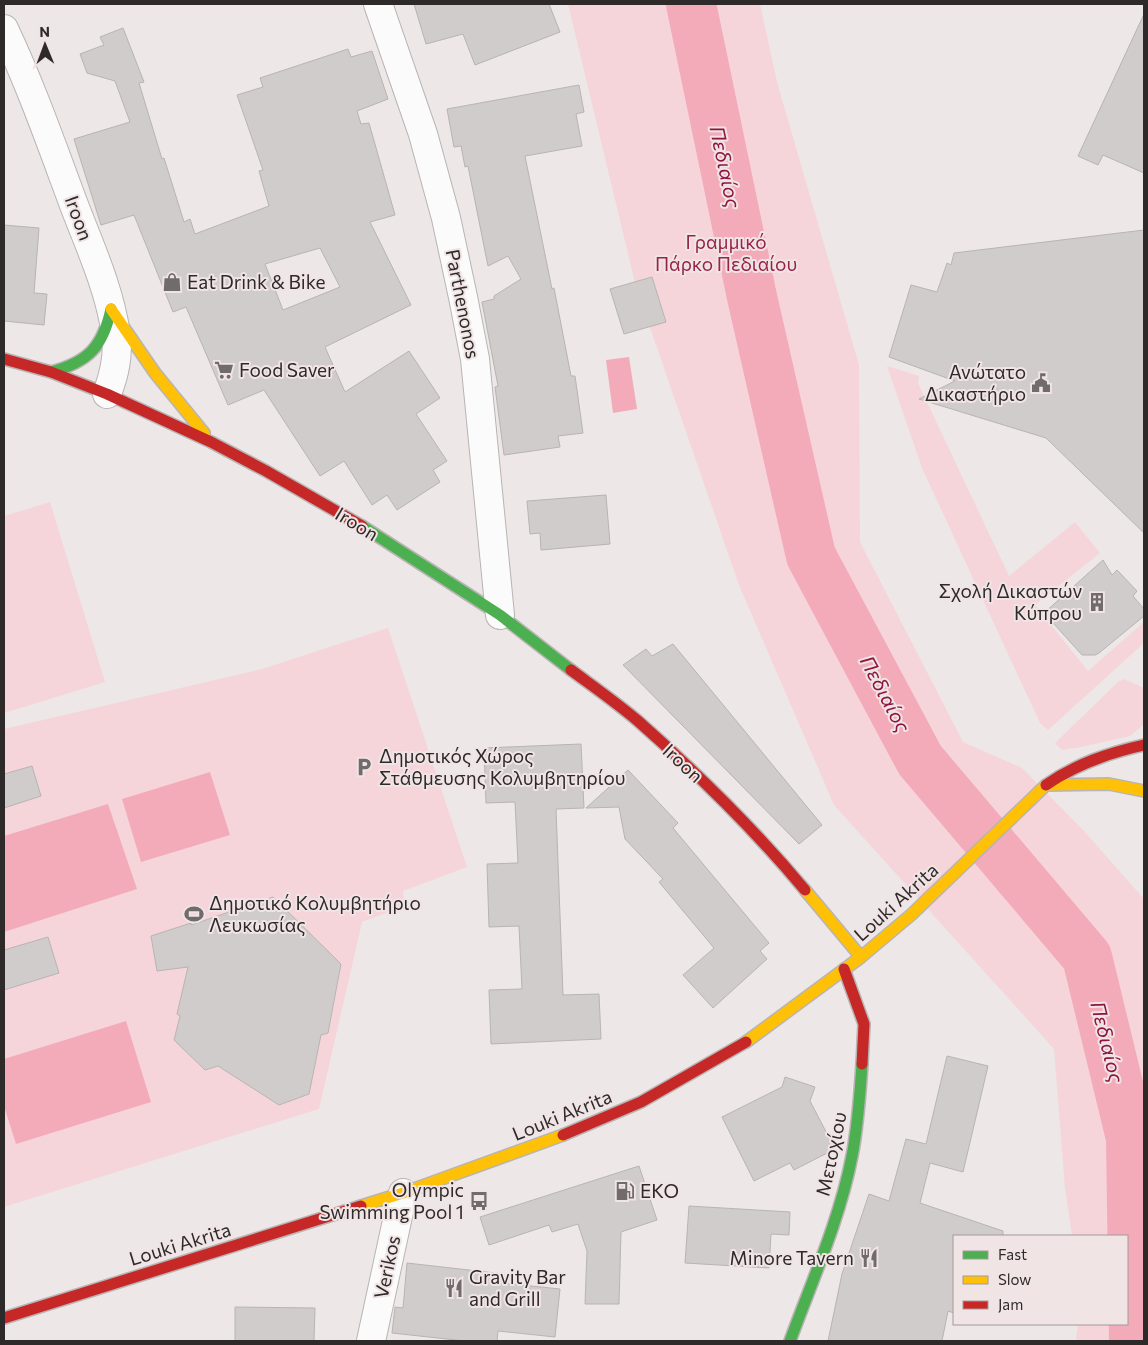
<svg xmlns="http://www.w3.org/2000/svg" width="1148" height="1345" viewBox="0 0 1148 1345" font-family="Commissioner,sans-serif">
  <rect width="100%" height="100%" fill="#ede7e7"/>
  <path fill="#f5d5da" d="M568 4H760L777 82 859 365 860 542 963 742 1022 768 1084 831 1144 899V1341H1076L1078 1324H1127V1236H1072L1065 1188 1054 1049 834 805 739 585 636 287Z
    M887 366 919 376 918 383 1009 576 1075 522 1100 553 1035 605 1088 671 1144 622V643L1048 730 1040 723 922 468Z
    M50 502 105 682 4 713V516Z
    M388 628 467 867 403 891 404 906 362 922 319 1109 4 1207V729L262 669Z
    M1124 679 1144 688V724L1130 736 1081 747 1062 750 1055 743 1118 682Z"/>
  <path fill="#f3abba" d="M629 357 637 409 613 413 606 360Z
    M210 772 230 835 141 862 122 799Z
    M108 804 137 889 4 932V836Z
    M126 1021 151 1102 16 1144 4 1106V1059Z"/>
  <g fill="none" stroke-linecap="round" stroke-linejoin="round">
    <path stroke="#f3abba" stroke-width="50" d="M691 4 752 297 811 556 920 760 1087 957 1131 1138 1134 1341"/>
  </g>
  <path fill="#d0cccc" stroke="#b8b4b4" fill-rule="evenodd" d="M414 4H549L560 32 475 65 463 34 426 44Z
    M1144 14V173L1103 155 1098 165 1078 156Z
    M123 28 144 82 139 83 162 159 164 158 184 222 190 219 195 234 269 206 259 171 263 170 237 95 263 87 260 78 348 49 351 57 372 51 388 99 357 111 361 124 369 123 395 215 370 222 411 305 325 347 345 392 409 351 440 398 416 414 447 461 433 470 440 482 397 510 387 495 372 505 344 461 320 476 264 390 228 405 186 307 173 312 134 215 101 225 74 139 130 122 115 81 87 73 80 54 104 45 100 37ZM320 248 340 287 283 310 265 264Z
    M579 85 584 112 576 114 582 146 525 156 552 289 554 288 571 376H575L583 433 558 436 560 447 504 455 495 387 498 386 482 302 494 299V296L521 279 508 256 488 266 468 166 465 167 461 146 454 147 447 109Z
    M4 225 39 228 34 293 47 294 44 325 4 321Z
    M1144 230V533L1046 438 919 399 955 381 889 357 911 285 937 292 947 263 951 265 954 253Z
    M652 277 666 322 624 334 610 289Z
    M606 495 610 544 541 550 540 533 530 534 527 501Z
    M1103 560 1112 575 1117 570 1137 591 1133 596 1144 609V616L1099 653 1095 655H1082L1044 613Z
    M673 644 822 825 799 844 623 665 646 649 652 656Z
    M581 744 584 808 556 809 563 995 599 994 601 1039 491 1044 489 990 522 989 519 926 489 927 487 864 518 863 515 802 486 803 484 748Z
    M32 766 41 796 4 808V774Z
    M628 770 678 823 673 828 769 943 760 951 767 959 713 1008 683 975 714 948 659 882 663 879 625 839 619 807 586 808Z
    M273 897 341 964 328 1033 321 1035 309 1094 279 1105 218 1066 205 1070 174 1040 180 1016 177 1014 188 967 157 971 151 936 191 923V925Z
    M48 937 59 973 4 990V950Z
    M947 1056 988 1066 963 1172 930 1163 920 1203 1003 1231V1236H954V1313L948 1311 942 1341H828L842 1274 869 1194 889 1201 906 1139 926 1144Z
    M785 1077 815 1087 810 1101 835 1149 794 1170 790 1163 754 1181 722 1117 782 1087Z
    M639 1166 657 1220 621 1232 619 1304H585L587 1251 578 1224 552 1232 549 1225 489 1245 480 1217Z
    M689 1206 790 1212 789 1235 771 1234 769 1268 685 1263Z
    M407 1263 504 1274 503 1283 560 1289 555 1337 498 1331 497 1341H465L392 1333 395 1307 403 1308Z
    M235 1307 315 1308 314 1341H235Z"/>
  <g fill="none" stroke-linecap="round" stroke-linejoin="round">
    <g stroke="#b9b4b4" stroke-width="30">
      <path id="street" d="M378 4 423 134 446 218 463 297 475 359 500 615
        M4 29C31 86 52 146 74 205 90 247 110 290 116 335 119 356 114 375 107 394
        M371 1341 403 1193"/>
    </g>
    <g stroke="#b9b4b4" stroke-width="14">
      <path id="fast" d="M51 372C88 362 103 347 111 309
        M362 526 500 615 571 670
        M790 1341C812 1281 840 1219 852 1156 858 1126 860 1095 862 1064"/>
    </g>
    <g stroke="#b9b4b4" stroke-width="14">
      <path id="slow" d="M111 309 155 373 204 433
        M1047 785 1109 784 1144 791
        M805 890 861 957
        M746 1042 861 957 912 914 1046 785
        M361 1206 403 1193 563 1135"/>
    </g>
    <g stroke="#b9b4b4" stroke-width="14">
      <path id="jam" d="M4 359 51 372 107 394 211 442 266 471 362 526
        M571 670C594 687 617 703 638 721 698 774 755 830 805 890
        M1046 785C1076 764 1108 753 1144 745
        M844 969 864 1024 862 1064
        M563 1135 641 1102 746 1042
        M4 1318 361 1206"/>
    </g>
    <use href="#street" stroke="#fcfbfb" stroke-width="28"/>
    <use href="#fast" stroke="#4caf50" stroke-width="11"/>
    <use href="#slow" stroke="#ffc107" stroke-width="11"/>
    <use href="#jam" stroke="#c62828" stroke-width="11"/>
  </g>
  <defs>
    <g id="shop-bare" transform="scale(1.5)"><path d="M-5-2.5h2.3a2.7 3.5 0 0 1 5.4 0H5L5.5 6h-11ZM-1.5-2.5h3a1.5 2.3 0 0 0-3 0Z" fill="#716c6c" stroke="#f0e4e5" stroke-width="2.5" paint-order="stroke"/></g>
    <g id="supermarket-bare" transform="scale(1.5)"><path d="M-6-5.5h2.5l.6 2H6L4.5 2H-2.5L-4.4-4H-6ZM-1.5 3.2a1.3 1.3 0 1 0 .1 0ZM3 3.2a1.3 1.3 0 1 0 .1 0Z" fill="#716c6c" stroke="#f0e4e5" stroke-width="2.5" paint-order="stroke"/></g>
    <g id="civic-bare" transform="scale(1.5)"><path d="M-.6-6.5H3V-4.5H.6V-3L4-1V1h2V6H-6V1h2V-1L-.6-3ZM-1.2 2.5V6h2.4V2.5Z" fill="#716c6c" stroke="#f0e4e5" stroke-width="2.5" paint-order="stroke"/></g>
    <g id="building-bare" transform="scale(1.5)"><path d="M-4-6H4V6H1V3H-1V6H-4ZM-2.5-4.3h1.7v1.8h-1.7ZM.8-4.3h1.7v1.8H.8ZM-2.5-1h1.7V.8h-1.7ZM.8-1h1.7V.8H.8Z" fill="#716c6c" stroke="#f0e4e5" stroke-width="2.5" paint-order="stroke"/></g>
    <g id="parking-bare" transform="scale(1.5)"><path d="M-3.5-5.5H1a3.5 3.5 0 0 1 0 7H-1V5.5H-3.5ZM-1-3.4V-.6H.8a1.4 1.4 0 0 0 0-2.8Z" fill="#716c6c" stroke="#f0e4e5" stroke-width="2.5" paint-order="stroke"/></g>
    <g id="stadium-bare" transform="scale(1.5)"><path d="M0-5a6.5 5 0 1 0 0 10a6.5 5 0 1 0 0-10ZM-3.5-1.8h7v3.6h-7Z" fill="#716c6c" stroke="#f0e4e5" stroke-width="2.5" paint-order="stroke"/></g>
    <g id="fuel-bare" transform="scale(1.5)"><path d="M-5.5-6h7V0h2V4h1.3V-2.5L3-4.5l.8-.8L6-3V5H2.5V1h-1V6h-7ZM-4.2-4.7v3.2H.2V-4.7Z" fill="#716c6c" stroke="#f0e4e5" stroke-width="2.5" paint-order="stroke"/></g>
    <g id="bus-bare" transform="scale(1.5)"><path d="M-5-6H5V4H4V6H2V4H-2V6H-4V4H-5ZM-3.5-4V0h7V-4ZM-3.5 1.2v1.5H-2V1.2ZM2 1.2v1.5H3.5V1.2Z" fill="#716c6c" stroke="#f0e4e5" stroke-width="2.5" paint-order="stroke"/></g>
    <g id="restaurant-bare" transform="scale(1.5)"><path d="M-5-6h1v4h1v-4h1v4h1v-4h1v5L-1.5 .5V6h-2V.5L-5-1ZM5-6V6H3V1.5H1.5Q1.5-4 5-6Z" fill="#716c6c" stroke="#f0e4e5" stroke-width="2.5" paint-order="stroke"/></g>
  </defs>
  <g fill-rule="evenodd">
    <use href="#shop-bare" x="172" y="282"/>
    <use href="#supermarket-bare" x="224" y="370"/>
    <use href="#civic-bare" x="1041" y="383"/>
    <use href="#building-bare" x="1097" y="602"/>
    <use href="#parking-bare" x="364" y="767"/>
    <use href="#stadium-bare" x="194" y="914"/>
    <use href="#fuel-bare" x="625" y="1191"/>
    <use href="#bus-bare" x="479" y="1201"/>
    <use href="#restaurant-bare" x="869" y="1258"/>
    <use href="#restaurant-bare" x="454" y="1288"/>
  </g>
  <g text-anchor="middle" stroke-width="4" stroke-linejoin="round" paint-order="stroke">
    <g font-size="19" fill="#2e2a2a" stroke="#f0e4e5">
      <text transform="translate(79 218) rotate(70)" y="7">Iroon</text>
      <text transform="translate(463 304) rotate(79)" y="7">Parthenonos</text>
      <text transform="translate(357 524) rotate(31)" y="7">Iroon</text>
      <text transform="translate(683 763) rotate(43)" y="7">Iroon</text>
      <text transform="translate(896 902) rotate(-42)" y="7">Louki Akrita</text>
      <text transform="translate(562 1115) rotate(-22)" y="7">Louki Akrita</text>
      <text transform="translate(831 1154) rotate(-78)" y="7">Μετοχίου</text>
      <text transform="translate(180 1244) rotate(-17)" y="7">Louki Akrita</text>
      <text transform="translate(387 1267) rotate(-78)" y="7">Verikos</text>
    </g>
    <g font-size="19" fill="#982348" stroke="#f0e4e5">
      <text x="726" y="249">Γραμμικό<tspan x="726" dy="22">Πάρκο Πεδιαίου</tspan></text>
    </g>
    <g font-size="19" fill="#2e2a2a" stroke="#f0e4e5" text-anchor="start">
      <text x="187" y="289">Eat Drink &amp; Bike</text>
      <text x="239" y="377">Food Saver</text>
      <text x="1026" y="379" text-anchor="end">Ανώτατο<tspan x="1026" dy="22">Δικαστήριο</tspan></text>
      <text x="1082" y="598" text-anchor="end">Σχολή Δικαστών<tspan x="1082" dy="22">Κύπρου</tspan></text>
      <text x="379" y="763">Δημοτικός Χώρος<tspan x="379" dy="22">Στάθμευσης Κολυμβητηρίου</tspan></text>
      <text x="209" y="910">Δημοτικό Κολυμβητήριο<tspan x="209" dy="22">Λευκωσίας</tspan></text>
      <text x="464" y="1197" text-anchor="end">Olympic<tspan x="464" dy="22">Swimming Pool 1</tspan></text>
      <text x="640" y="1198">EKO</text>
      <text x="854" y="1265" text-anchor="end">Minore Tavern</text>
      <text x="469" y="1284">Gravity Bar<tspan x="469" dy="22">and Grill</tspan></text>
    </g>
    <g font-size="20" font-style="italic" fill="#8d153f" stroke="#f0e4e5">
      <text transform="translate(725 167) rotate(78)" y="7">Πεδιαίος</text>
      <text transform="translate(885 694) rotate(62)" y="7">Πεδιαίος</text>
      <text transform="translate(1107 1042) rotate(76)" y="7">Πεδιαίος</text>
    </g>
  </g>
  <rect width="1148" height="1345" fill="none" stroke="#2e2a2a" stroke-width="10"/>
  <rect x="953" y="1235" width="175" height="90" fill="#f0e4e5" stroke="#a29a9a"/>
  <rect x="963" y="1251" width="25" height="8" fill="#4caf50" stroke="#a29a9a"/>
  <text x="998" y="1260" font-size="15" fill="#2e2a2a">Fast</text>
  <rect x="963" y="1276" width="25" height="8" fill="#ffc107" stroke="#a29a9a"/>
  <text x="998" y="1285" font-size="15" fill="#2e2a2a">Slow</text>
  <rect x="963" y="1301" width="25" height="8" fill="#c62828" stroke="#a29a9a"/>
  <text x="998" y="1310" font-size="15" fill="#2e2a2a">Jam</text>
  <g transform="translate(45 45) rotate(359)" stroke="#f0e4e5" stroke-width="4" paint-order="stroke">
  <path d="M0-4L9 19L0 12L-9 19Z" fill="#2e2a2a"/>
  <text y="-8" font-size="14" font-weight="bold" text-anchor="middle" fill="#2e2a2a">N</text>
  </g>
</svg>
